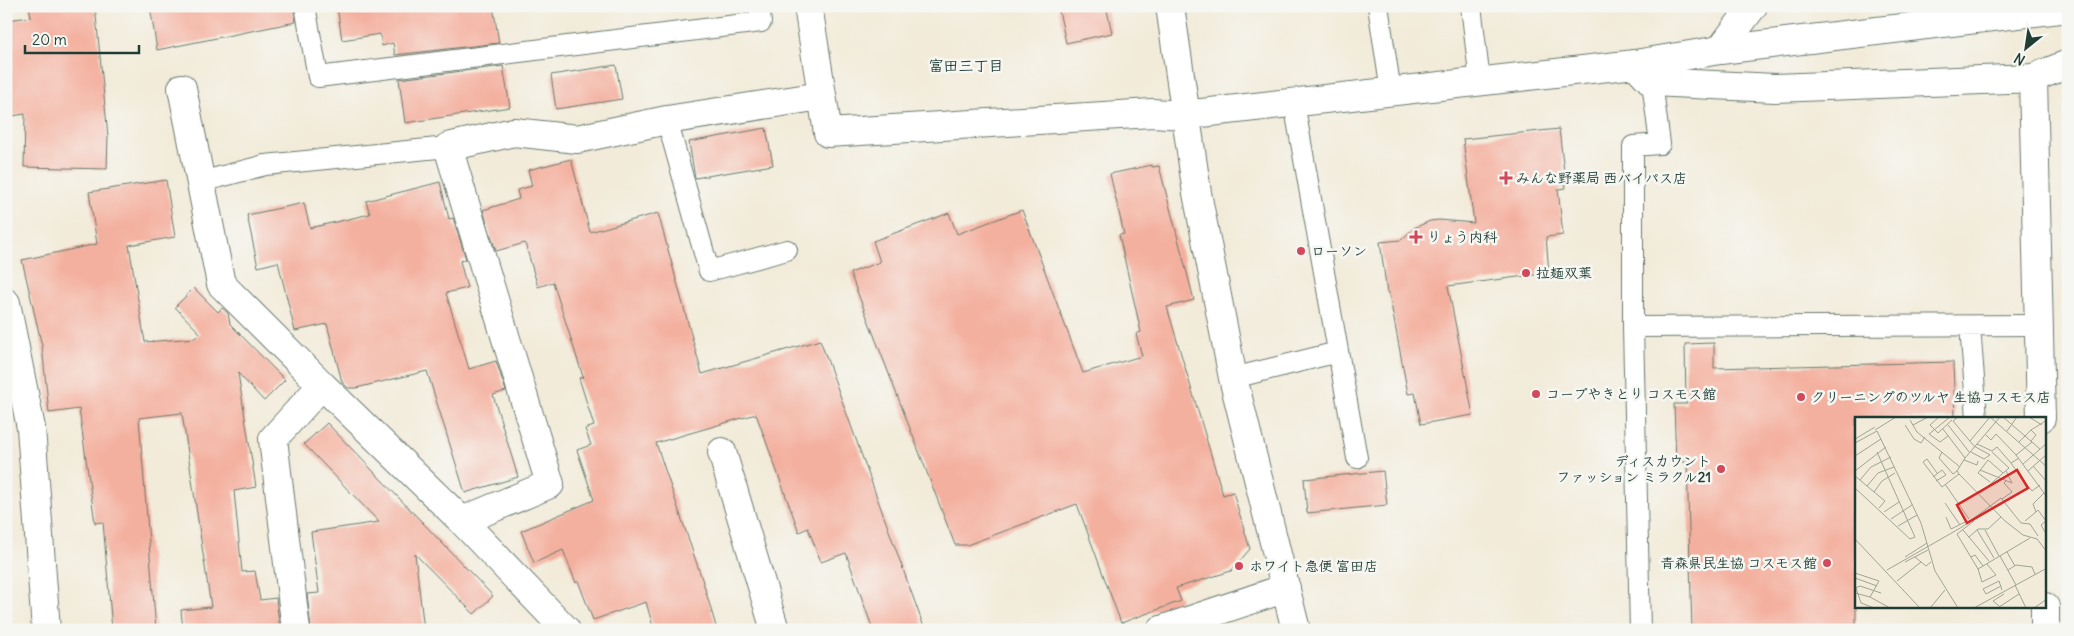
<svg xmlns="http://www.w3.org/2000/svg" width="2074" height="636" viewBox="0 0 2074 636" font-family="Delius,'Klee One',sans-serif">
  <rect width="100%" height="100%" fill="#f6f6f2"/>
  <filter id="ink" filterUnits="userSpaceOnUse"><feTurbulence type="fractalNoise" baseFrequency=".02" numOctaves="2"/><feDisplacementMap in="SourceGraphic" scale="10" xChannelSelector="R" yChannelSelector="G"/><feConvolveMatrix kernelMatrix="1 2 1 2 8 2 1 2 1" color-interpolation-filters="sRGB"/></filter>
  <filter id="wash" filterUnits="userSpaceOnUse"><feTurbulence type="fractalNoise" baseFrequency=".0096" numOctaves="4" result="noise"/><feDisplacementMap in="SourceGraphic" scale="20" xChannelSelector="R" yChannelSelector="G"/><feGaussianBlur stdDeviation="1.12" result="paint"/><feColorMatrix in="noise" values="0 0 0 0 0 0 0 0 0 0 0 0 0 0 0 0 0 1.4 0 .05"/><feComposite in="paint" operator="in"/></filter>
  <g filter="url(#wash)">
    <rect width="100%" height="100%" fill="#f2ebd9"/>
    <g id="blocks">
      <path fill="#f4b09f" d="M29 6H95L108 136 107 169 24 167 25 114 6 117V20L31 17Z
        M150 6H293L296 22 157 50Z
        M337 6H493L499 43 395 55 393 43 382 46 380 34 342 40Z
        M1058 6H1106L1112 33 1066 43Z
        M616 65 622 99 556 109 551 75Z
        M503 66 510 107 405 123 399 79Z
        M766 128 773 165 695 178 689 142Z
        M1559 129 1566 188 1558 189 1563 235 1546 237 1549 273 1448 286 1473 415 1421 424 1415 393 1408 394 1389 293H1387L1380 242 1401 240 1414 228 1430 221 1439 220 1474 223 1463 139Z
        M571 159 590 232 658 213 702 374 820 340 925 630H873L846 553 821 562 808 528 799 532 756 414 656 443 703 582 717 630H654L646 602 593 620 578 581 576 583 563 550 534 563 521 531 594 500 577 450 591 445 585 429 594 426 579 378 583 377 553 282 538 287 525 243 496 251 483 210 519 199 517 190 532 186 528 170Z
        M1152 165V167L1159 166 1194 300 1167 307 1223 495 1233 492 1250 549 1231 571 1176 588 1181 601 1121 623 1077 504 967 545H955L850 273 880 262 873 241 949 213 957 234 1022 210 1083 373 1142 356 1136 334 1141 332 1119 235 1124 234 1110 174Z
        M166 180 175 237 129 245 145 342 195 338 200 333 175 307 194 288 218 312 222 308 228 313 230 324 285 380 264 401 238 373 256 487 234 491 242 572 255 571 260 600 276 598 280 630H183L181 610 211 607 182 413 139 418 156 630H112L103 522 95 523 79 409 49 413 42 346 22 260 97 244 89 192Z
        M440 182 449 219 453 218 466 259 460 261 467 288 446 293 469 369 496 361 506 391 493 395 518 477 465 493 427 371 356 388H348L342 382 327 324 295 331 278 262 258 267 247 215 304 203 310 228 370 214 366 201Z
        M1714 343V368L1953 362 1955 418H1856V630H1692L1687 462H1676L1674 404H1686L1685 344Z
        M327 423 493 596 474 614 415 554 424 630H311L307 594 319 593 311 532 379 522 304 444Z
        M1383 471 1387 505 1307 513 1304 479Z"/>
    </g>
  </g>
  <g filter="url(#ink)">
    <use href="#blocks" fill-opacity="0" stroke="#697a6e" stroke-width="1"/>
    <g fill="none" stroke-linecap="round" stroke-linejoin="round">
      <g stroke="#697a6e" stroke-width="22">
        <path id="lane" d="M305 6 318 77 761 22 759 6
          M1378 6 1391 92
          M1471 6 1480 82
          M1294 103 1357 458
          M667 120 709 271 787 250
          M201 182 265 165 448 147
          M1970 326 1977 418
          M1633 327 2039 325
          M1233 378 1338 352
          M1640 630 1633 327V146L1660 144 1652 82"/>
      </g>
      <g stroke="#697a6e" stroke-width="30">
        <path id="street" d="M1720 50 1753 6
          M1635 64 1652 82 1775 88 2033 78 2041 418
          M2033 78 2068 64
          M182 88 221 284 322 385
          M6 303 31 428 46 630
          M722 452 775 630
          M462 521 550 484 448 147 514 132 577 139 667 120 821 96
          M2045 607V630
          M296 630 273 439 322 385 462 521 566 630
          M1161 630 1286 588"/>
      </g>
      <g stroke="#697a6e" stroke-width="30">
        <path id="secondary" d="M808 6 828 133 1152 113 1184 115 1635 64 1720 50 2068 8
          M1170 6 1197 193 1233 378 1296 630"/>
      </g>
      <use href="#lane" stroke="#fff" stroke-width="20"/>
      <use href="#street" stroke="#fff" stroke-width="28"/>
      <use href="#secondary" stroke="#fff" stroke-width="28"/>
    </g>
  </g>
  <g fill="#d1495b" stroke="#f6f6f2" stroke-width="2">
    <path d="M1503.5 170.5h5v5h5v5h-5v5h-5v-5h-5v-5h5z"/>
    <path d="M1413.5 229.5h5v5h5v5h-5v5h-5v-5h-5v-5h5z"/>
    <circle cx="1301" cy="251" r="5"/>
    <circle cx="1526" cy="273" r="5"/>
    <circle cx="1536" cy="394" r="5"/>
    <circle cx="1801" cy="397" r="5"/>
    <circle cx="1721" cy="469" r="5"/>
    <circle cx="1827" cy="563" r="5"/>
    <circle cx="1239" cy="566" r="5"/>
  </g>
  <g text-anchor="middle" stroke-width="5" stroke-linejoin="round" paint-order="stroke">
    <g font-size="14" font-weight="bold" fill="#1f3d34" stroke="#f6f6f2" text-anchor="start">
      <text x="1516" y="183">みんな野薬局 西バイパス店</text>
      <text x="1427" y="242">りょう内科</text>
      <text x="1311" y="256">ローソン</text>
      <text x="1536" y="278">拉麺双葉</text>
      <text x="1546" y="399">コープやきとり コスモス館</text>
      <text x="1811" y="402">クリーニングのツルヤ 生協コスモス店</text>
      <text x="1711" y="466" text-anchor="end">ディスカウント<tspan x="1711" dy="16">ファッション ミラクル21</tspan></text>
      <text x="1817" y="568" text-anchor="end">青森県民生協 コスモス館</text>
      <text x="1249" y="571">ホワイト急便 富田店</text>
    </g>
    <g font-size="15" font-weight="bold" fill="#1f3d34" stroke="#f6f6f2">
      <text x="966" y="71">富田三丁目</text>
    </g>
  </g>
  <g transform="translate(1855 417)">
    <rect width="191" height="191" fill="#f2ebd9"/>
    <path fill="none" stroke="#9ea597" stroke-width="1" d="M84 0 75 8 83 16 97 3M103 0 98 4 119 29 135 38 129 42 116 35M135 0 192 50M148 0 185 32M174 0 187 8M55 3 62 15 105 50M50 8 59 22 66 26 70 20M58 8 73 0M93 8 115 36M88 12 110 41M20 13 41 0M152 14 162 0M131 18 136 23 141 17 161 38M93 19 85 25 74 17 95 0M0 22 20 10M115 24 135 0M176 24 181 18 176 13 192 3M164 25 176 13M177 25 161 38 192 80M0 26 22 14 66 106 80 154 103 191M122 27 137 34 142 30 156 46M87 35 84 41 98 57 102 54M0 39 26 22M164 41 156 46 165 59 177 74 185 68M109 43 122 48 123 44M168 47 192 26M178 49 192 65M125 53 157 66 151 54M0 54 31 30M173 54 192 37M82 56 72 42 68 45 87 70 104 57 102 54 110 41 145 0M104 57 150 104 168 118 182 122 192 135M0 59 30 84 24 91M78 60 87 53 91 58 81 64M5 63 16 50 36 40M135 65 123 56 133 43 148 56M90 67 114 102M12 69 23 56 39 50M0 71 55 122 60 120 22 35M19 75 27 64 40 56M125 76 154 51 137 35M147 82 157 75 149 66 151 64M90 86 105 108M29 95 44 85M181 95 183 93 191 104 186 108 190 115M91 100 96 112 110 105M36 102 57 88M119 104 102 117 123 152M170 104 181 95 178 87 189 76M43 109 62 98M108 113 134 144M122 113 139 141M130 113 144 139M114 120 123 112H133L146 100M0 122 65 191M152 135 160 149M145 139 161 168M50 140 72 126M60 140 71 149 76 145M116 140 120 138 128 149M50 145 73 133M132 147 141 158 127 165 123 152 175 121M32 153 107 110 146 81 166 106 175 107 183 119M153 153 161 148 177 150 180 157M0 156 24 164 15 180M0 161 22 169M42 164 66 145M0 168 6 186 19 191M160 168 171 191M146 169 131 177 128 172 144 164 147 173M0 171 5 169 26 176M0 176 15 180 35 191M144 189 138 184 149 177M144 190 164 177M75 191 90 173M119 191 192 151M179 191 192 182"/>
    <path fill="#d62828" fill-opacity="0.15" stroke="#d62828" stroke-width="2.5" d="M162 53 173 71 112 106 102 88Z"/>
    <rect width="191" height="191" fill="none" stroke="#1f3d34" stroke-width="2.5"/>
  </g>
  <rect width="2074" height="636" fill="none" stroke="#f6f6f2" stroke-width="25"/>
  <g transform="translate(2026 48) rotate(210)" stroke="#f6f6f2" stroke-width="4" paint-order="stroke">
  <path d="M0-4L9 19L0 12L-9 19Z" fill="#1f3d34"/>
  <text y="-8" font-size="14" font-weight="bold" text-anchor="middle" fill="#1f3d34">N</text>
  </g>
  <path d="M25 45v8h114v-8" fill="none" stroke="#1f3d34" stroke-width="2.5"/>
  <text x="32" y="45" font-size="15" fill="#1f3d34" stroke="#f6f6f2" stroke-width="4" paint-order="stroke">20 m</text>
</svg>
